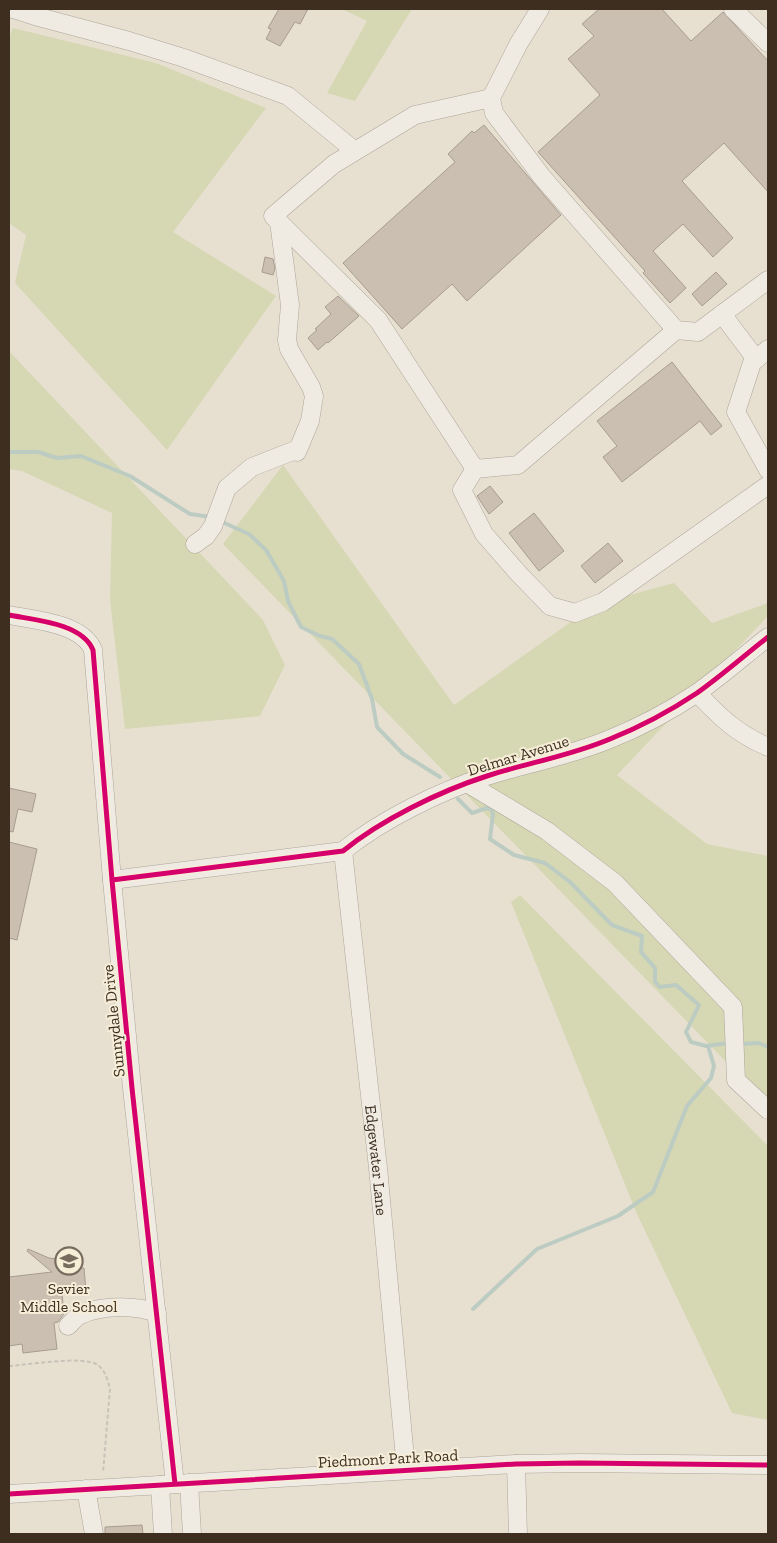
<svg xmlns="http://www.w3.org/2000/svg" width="777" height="1543" viewBox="0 0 777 1543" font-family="'Zilla Slab',serif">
  <rect width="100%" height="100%" fill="#e7e0d1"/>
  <path fill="#d6d7b3" d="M342 9H412L355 101 327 93 367 21Z
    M13 28 156 63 266 108 173 232 276 296 167 450 15 283 26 235 9 223V38Z
    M9 351 263 620 285 665 260 716 125 729 110 600 112 513 22 471 9 469Z
    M283 465 454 705 596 604 674 583 712 623 768 603V616L617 775 707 844 768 856V1105L223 544Z
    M520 895 768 1146V1420L732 1413 637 1214 511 902Z"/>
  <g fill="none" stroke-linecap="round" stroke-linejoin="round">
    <path stroke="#bcccc2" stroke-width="4" d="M9 452H38L57 458 81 456 130 476 190 514 211 517
      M220 521 249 534 266 550 284 581 288 601 301 627 320 636 332 639 359 664 372 699 377 727 403 754 440 777
      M458 799 472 813 487 808 492 810 493 814 490 839 514 855 545 863 570 882 612 925 642 936 641 952 655 968V982L660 987 676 985 699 1005 686 1032 691 1042 706 1046 728 1043
      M741 1044 759 1043 768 1047
      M473 1309 537 1249 618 1216 653 1192 687 1106 711 1078 714 1066 708 1046"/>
  </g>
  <path fill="#cbbfb2" stroke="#a89c90" d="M279 9H308L300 24 295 22 280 46 266 39 271 29 268 28Z
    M599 9H662L691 41 723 12 768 61V192L724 143 682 181 733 238 713 257 683 224 653 251 686 288 670 303 643 273 645 271 538 152 600 95 568 59 594 36 582 24Z
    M484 125 561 215 467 301 452 284 402 329 343 263 455 162 448 154 472 131 474 133Z
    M265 257 273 259 275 269 273 275 262 272Z
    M716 272 727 284 702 306 692 294Z
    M338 296 359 316 328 343 327 342 318 350 308 338 317 330 315 329 331 314 325 307Z
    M672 362 722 426 711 435 700 421 622 482 603 457 617 446 597 421Z
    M490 486 503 502 489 514 477 496Z
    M534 513 564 551 539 571 509 533Z
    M608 543 623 561 595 583 581 566Z
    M9 788 36 794 32 812 18 809 13 832 9 831Z
    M9 842 37 849 17 940 9 938Z
    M28 1249 49 1258 65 1260 66 1270 84 1268 86 1291 62 1293 64 1314 58 1322 54 1323 57 1349 23 1353 22 1344 9 1346V1277L52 1272 27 1251Z
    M142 1525 143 1534H105V1527Z"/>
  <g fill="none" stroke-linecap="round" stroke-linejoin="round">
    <g stroke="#ada599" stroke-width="19">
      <g id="minor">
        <path d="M13 9 35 16 129 41 184 58 288 96 355 151"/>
        <path d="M540 9 519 43 491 98 494 113 542 177 676 330 698 332 768 280"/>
        <path d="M733 9 768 43"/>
        <path d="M491 98 415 115 334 164 273 216 378 320 475 469 518 465 676 330"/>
        <path d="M279 222 290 305 287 340 289 349 311 387 314 396 310 421 297 452"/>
        <path d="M722 314 756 359"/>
        <path d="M768 349 752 363 736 412 768 470"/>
        <path d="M475 469 462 490 484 534 519 574 550 606 575 613 603 602 768 485"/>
        <path d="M195 544 206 536 213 526 227 488 252 467 298 449"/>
        <path d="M9 615C34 620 82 623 93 650L112 880 132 1088 175 1484"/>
        <path d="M697 693C721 718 736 733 768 747"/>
        <path d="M467 783 547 831 615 883 733 1007 736 1080 768 1110"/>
        <path id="s1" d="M343 851 378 1168 406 1469"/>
        <path d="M112 880 343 851C381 820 440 791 487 776 527 763 570 756 610 739 640 727 670 711 697 693 721 676 745 655 768 637"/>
        <path d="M68 1326C72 1322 76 1317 80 1315 102 1305 135 1305 157 1313"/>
        <path d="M516 1464 518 1534"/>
        <path d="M189 1483 192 1534"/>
        <path d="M160 1485 163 1534"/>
        <path d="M86 1489 94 1534"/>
        <path d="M9 1494 516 1464 580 1463 768 1465"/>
      </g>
    </g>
    <path stroke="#c8c2b9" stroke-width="2" stroke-dasharray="4 2.5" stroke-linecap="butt" d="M9 1366C28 1365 83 1355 98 1365 105 1370 108 1381 110 1389L103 1473"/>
    <use href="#minor" stroke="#efebe3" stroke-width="18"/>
    <g stroke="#f7eed8" stroke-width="8">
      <path id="cycleway" d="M9 615C34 620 82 623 93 650L112 880 132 1088 175 1484
        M112 880 343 851C381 820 440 791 487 776 527 763 570 756 610 739 640 727 670 711 697 693 721 676 745 655 768 637
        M9 1494 516 1464 580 1463 768 1465"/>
    </g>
    <use href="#cycleway" stroke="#d6006c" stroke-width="5"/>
  </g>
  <defs>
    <g id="school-ring" transform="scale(1.4375)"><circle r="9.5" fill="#f7eed8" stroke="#786c5e" stroke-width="1.5"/><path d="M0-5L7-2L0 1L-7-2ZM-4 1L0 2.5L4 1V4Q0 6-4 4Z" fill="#786c5e"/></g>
  </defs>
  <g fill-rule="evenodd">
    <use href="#school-ring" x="69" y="1261"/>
  </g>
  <g text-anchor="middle" stroke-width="4" stroke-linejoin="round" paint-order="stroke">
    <g font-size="16" fill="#3d2e20" stroke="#f7eed8">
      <text transform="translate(518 755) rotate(-17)" y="6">Delmar Avenue</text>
      <text transform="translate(113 1021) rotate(-96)" y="6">Sunnydale Drive</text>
      <text dy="6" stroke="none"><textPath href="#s1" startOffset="311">Edgewater Lane</textPath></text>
      <text transform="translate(388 1458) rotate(-3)" y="6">Piedmont Park Road</text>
    </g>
    <g font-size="16" fill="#3d2e20" stroke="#f7eed8">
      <text x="69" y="1294">Sevier<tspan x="69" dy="18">Middle School</tspan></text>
    </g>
  </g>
  <rect width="777" height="1543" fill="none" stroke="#3d2e20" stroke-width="20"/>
</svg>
